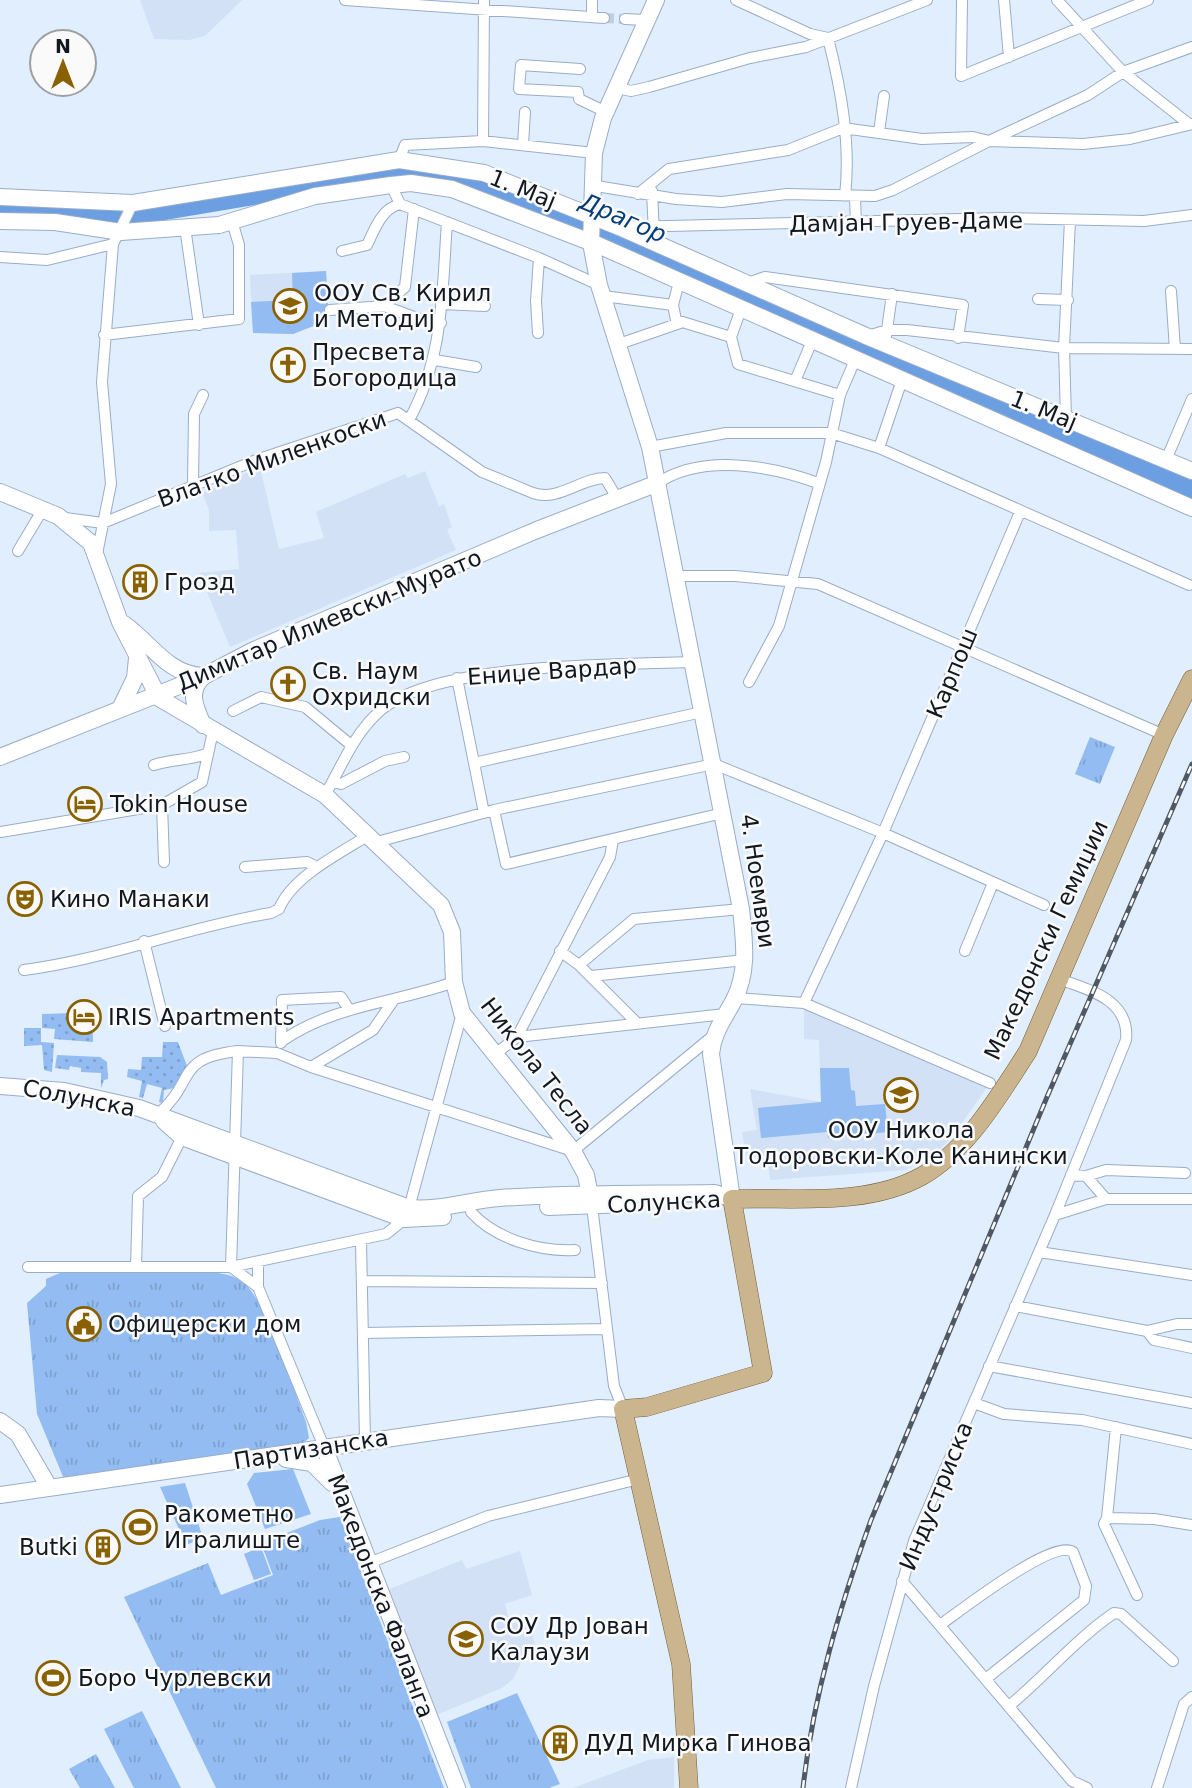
<svg xmlns="http://www.w3.org/2000/svg" width="1192" height="1788" viewBox="0 0 1192 1788" font-family="'DejaVu Sans',sans-serif">
  <defs>
    <pattern id="grass-tufts" width="24" height="20" patternUnits="userSpaceOnUse" patternTransform="scale(1.75)"><rect width="24" height="20" fill="#92bcf2"/><path d="M3 7l-1-3M5 7V3M7 7l1-3M15 17l-1-3M17 17v-4M19 17l1-3" fill="none" stroke="#7da1cf"/></pattern>
    <pattern id="garden-dots" width="8" height="8" patternUnits="userSpaceOnUse" patternTransform="scale(1.75)"><rect width="8" height="8" fill="#92bcf2"/><path d="M2 2h.1M6 6h.1" fill="none" stroke="#7da1cf" stroke-width="1.8" stroke-linecap="round"/></pattern>
  </defs>
  <rect width="100%" height="100%" fill="#e1eefe"/>
  <path fill="#d2e1f5" d="M140 0H242L205 36 189 40 154 39Z
    M326 271 329 320 293 334 253 333 250 275Z
    M260 467 279 549 324 538 316 512 405 474 408 478 425 471 439 506 444 504 452 527 447 530 456 550 230 647 199 573 239 569 236 530 209 531V510L202 493Z
    M804 1003 990 1083 952 1137 935 1154 905 1170 770 1180 767 1155 747 1158 742 1132 757 1130 750 1089 821 1102 819 1040 804 1039Z
    M520 1551 532 1595 505 1604 510 1624 529 1619 537 1654 522 1661 513 1679 502 1688 429 1718 380 1593 462 1560 466 1569Z
    M674 1757V1788H573L648 1760Z"/>
  <path fill="url(#grass-tufts)" d="M1090 737 1115 747 1100 784 1075 774Z
    M179 1271C200 1272 226 1270 243 1282 265 1298 295 1393 306 1422L309 1438 301 1445 64 1479 37 1414 27 1303 46 1286V1279L60 1273Z
    M340 1517 444 1788H216L124 1597 208 1563 221 1595 273 1575 261 1543 320 1520Z
    M517 1693 560 1784 549 1788H471L447 1722Z
    M142 1711 181 1788H134L104 1729Z
    M96 1754 115 1788H80L69 1769Z"/>
  <path fill="url(#garden-dots)" d="M92 1011 93 1042 54 1039 55 1029 42 1028V1014L76 1013 78 1030 91 1031Z
    M24 1028H41V1042L54 1043 52 1072 44 1070 42 1045 24 1046Z
    M163 1042H178L187 1066 174 1088 164 1090 163 1103 159 1102 162 1088 147 1084 143 1098 139 1097 142 1081 127 1077 128 1069 141 1070 142 1057H162Z
    M57 1055 100 1057 107 1062 108 1079 104 1080 101 1088V1073L81 1072V1068L70 1066 69 1070 55 1068Z"/>
  <path fill="#92bcf2" d="M326 271 329 320 293 334 253 333 251 302 293 300 292 273Z
    M820 1068H849L851 1090 855 1091 856 1106 885 1104 888 1132 828 1138 827 1132 761 1138 758 1108 821 1102Z
    M293 1469 311 1514 265 1529 247 1484 254 1473Z
    M185 1483 203 1538 186 1545 160 1487Z
    M261 1547 271 1574 254 1580 244 1554Z"/>
  <g fill="none" stroke-linecap="round" stroke-linejoin="round">
    <path stroke="#6b9fe2" stroke-width="18" d="M0 208 140 215 379 175 458 178 500 192 911 372 1192 490"/>
    <path stroke="#c2cedd" stroke-width="10" stroke-dasharray="10 5" stroke-linecap="butt" d="M604 18 625 19"/>
    <g stroke="#9aadc6" stroke-width="12">
      <path id="street" d="M345 0 604 18
        M736 0 810 34 828 38C841 89 851 143 845 196
        M962 0 961 76 1148 0
        M1004 0 1009 57
        M1057 0 1123 72 1189 124
        M592 17V0
        M625 19 645 20
        M580 69 521 65 519 89 578 92 579 99 606 112
        M617 88 631 91 649 87 750 58 806 47 927 0
        M879 132 884 96
        M483 141 484 0
        M523 145 525 112
        M399 160 405 145 483 141 594 153
        M391 185 400 204 539 258 599 285
        M590 185 676 199 722 202 787 194 875 196 893 190 989 141 1083 144 1130 139 1192 124
        M652 191 654 234
        M638 194 669 169 788 150 843 128 922 139 973 137 989 141 1088 95 1123 72 1192 47
        M855 197 856 224
        M185 227 199 325
        M625 227 1003 218 1144 221 1192 215
        M342 251 367 245C375 229 381 209 400 204
        M0 257 47 260 113 244
        M679 282 673 305 676 320 731 337 738 364 840 395
        M745 284 765 277 963 305 958 338
        M1171 291 1175 349
        M603 296 673 305
        M1038 299 1068 300
        M441 304 485 306
        M384 306 405 287 414 209
        M330 310 384 306 422 320 441 323
        M538 333 536 301 539 258
        M104 335 239 319V245L232 221
        M868 336 887 330H907L1064 348 1192 349
        M731 337 741 309
        M886 337 892 294
        M619 344 680 323
        M435 360 476 367
        M795 381 812 341
        M1066 419 1064 348 1070 220
        M409 420C444 357 442 292 447 222
        M650 447 726 433H831L879 448 1189 585
        M879 448 902 380
        M1166 460 1192 399
        M658 483C703 453 771 466 818 483
        M193 484 194 414 203 395
        M65 518 103 523 256 460 398 413 482 472 533 493C558 502 581 478 605 478L617 498
        M18 551 43 509
        M97 554 111 484 102 382 113 244 133 203
        M677 576H735L818 584 1164 735
        M457 678 484 813
        M749 682 779 626 826 462 840 395 855 360
        M233 711 261 697 305 707 351 745
        M474 763 702 712
        M154 765C171 759 195 760 208 753
        M333 782 341 784 385 761 404 757
        M325 795C342 766 354 733 381 710 438 662 615 665 691 662
        M162 805 164 862
        M494 810 506 864 723 813
        M1 832 162 805 202 782 213 731
        M377 842 494 810 714 764 883 833 1044 905
        M245 867 307 862 317 867
        M144 941 165 1026
        M560 951 579 965 637 1023
        M965 951 993 883
        M579 965 634 919 741 909
        M24 970C108 959 187 927 271 913L279 909C292 877 340 853 369 835
        M591 976 745 960
        M735 998 804 1003 990 1083
        M804 1003 883 833 1020 512
        M517 1037 610 857 613 840
        M282 1041C333 1005 396 1003 454 982
        M281 1043 282 1000 341 997 348 1008
        M494 1055 517 1037 725 1014
        M311 1067 373 1030 393 1001
        M157 1115C197 1081 174 1058 238 1051
        M1071 1175 1086 1176 1106 1170 1185 1173
        M1086 1176 1106 1199
        M592 1206 614 1386 623 1409
        M471 1212C495 1239 540 1252 575 1250
        M1055 1215 1106 1199H1192
        M361 1241 365 1441
        M1039 1252 1192 1275
        M258 1262V1287L324 1447
        M28 1267H231L386 1234 401 1222 409 1208 462 1013
        M136 1267 138 1196 162 1177 182 1137
        M363 1281 602 1283
        M258 1287 231 1267 238 1051 277 1053 311 1067 573 1151 714 1035
        M1015 1306 1147 1331 1177 1324H1192
        M1147 1331 1154 1340 1192 1348
        M363 1333 607 1329
        M989 1366 1192 1403
        M974 1403 1004 1414 1082 1420 1192 1444
        M1116 1427 1107 1518 1154 1519 1192 1525
        M1107 1518 1104 1524 1137 1595
        M369 1563 488 1516 639 1479
        M902 1581 1072 1781 1087 1788
        M940 1625C960 1611 1053 1538 1073 1552L1086 1586 1084 1600 987 1678
        M1009 1706C1045 1676 1076 1639 1114 1613L1121 1614 1173 1661
        M851 1788 874 1686 914 1541 1055 1215 1126 1040C1130 1000 1090 990 1059 979
        M1157 1788 1184 1704 1192 1697"/>
    </g>
    <g stroke="#9aadc6" stroke-width="18">
      <path id="secondary" d="M656 0 603 118 594 153 591 243 599 285 650 447 741 909C744 940 749 971 734 1000 724 1019 713 1032 711 1054L732 1199
        M0 197 133 203 399 160 484 173 619 227 866 336 1192 471
        M0 221 55 222 121 232 219 225 315 196 391 185 411 183 452 189 598 245 1192 508
        M0 492 58 516 91 543 120 622 159 698 325 795 441 905 452 932 454 982 462 1013 573 1151 586 1175 592 1206
        M124 624C151 643 167 674 202 676
        M121 707 135 678 137 658
        M203 725C195 707 187 690 204 676
        M0 757 204 676 254 650 537 530 658 483
        M0 1086 64 1091 139 1108 409 1208C440 1211 470 1200 500 1198 572 1193 644 1194 715 1193L732 1199
        M164 1121 182 1137 404 1219 443 1217
        M548 1207 627 1204
        M0 1421 18 1434 49 1487
        M324 1447 457 1788
        M286 1459 312 1463 332 1483
        M0 1495 599 1408 623 1409"/>
    </g>
    <g stroke="#735e36" stroke-width="19">
      <path id="primary" d="M689 1788 681 1664 623 1409 647 1407 763 1373 732 1199C792 1197 867 1207 922 1176 968 1150 1000 1094 1028 1051L1164 735 1192 679"/>
    </g>
    <use href="#street" stroke="#fff" stroke-width="10"/>
    <use href="#secondary" stroke="#fff" stroke-width="16"/>
    <use href="#primary" stroke="#cbb58e" stroke-width="18"/>
    <g stroke="#4f5863" stroke-width="5">
      <path id="rail" d="M803 1788C813 1696 840 1606 871 1520L1047 1097 1192 764"/>
    </g>
    <use href="#rail" stroke="#fafafa" stroke-width="2.5" stroke-dasharray="8" stroke-linecap="butt"/>
  </g>
  <defs>
    <g id="school-ring" transform="scale(1.75)"><circle r="9.5" fill="#fafafa" stroke="#8a6101" stroke-width="1.5"/><path d="M0-5L7-2L0 1L-7-2ZM-4 1L0 2.5L4 1V4Q0 6-4 4Z" fill="#8a6101"/></g>
    <g id="church-ring" transform="scale(1.75)"><circle r="9.5" fill="#fafafa" stroke="#8a6101" stroke-width="1.5"/><path d="M-1.2-6h2.4v3.5h3.3v2.4h-3.3V6h-2.4V-.1h-3.3v-2.4h3.3Z" fill="#8a6101"/></g>
    <g id="building-ring" transform="scale(1.75)"><circle r="9.5" fill="#fafafa" stroke="#8a6101" stroke-width="1.5"/><path d="M-4-6H4V6H1V3H-1V6H-4ZM-2.5-4.3h1.7v1.8h-1.7ZM.8-4.3h1.7v1.8H.8ZM-2.5-1h1.7V.8h-1.7ZM.8-1h1.7V.8H.8Z" fill="#8a6101"/></g>
    <g id="hotel-ring" transform="scale(1.75)"><circle r="9.5" fill="#fafafa" stroke="#8a6101" stroke-width="1.5"/><path d="M-6-4.5h1.5V1H6V5H4.5V3h-9V5H-6ZM-4 0a1.8 1.8 0 1 1 3.6 0ZM.5 0V-2.5h3Q6-2.5 6 0Z" fill="#8a6101"/></g>
    <g id="theatre-ring" transform="scale(1.75)"><circle r="9.5" fill="#fafafa" stroke="#8a6101" stroke-width="1.5"/><path d="M-5-5.5Q0-4 5-5.5V0Q5 5 0 6Q-5 5-5 0ZM-3.3-2.5H-1v1.5H-3.3ZM1-2.5H3.3v1.5H1ZM-2.8 1Q0 5.5 2.8 1Z" fill="#8a6101"/></g>
    <g id="civic-ring" transform="scale(1.75)"><circle r="9.5" fill="#fafafa" stroke="#8a6101" stroke-width="1.5"/><path d="M-.6-6.5H3V-4.5H.6V-3L4-1V1h2V6H-6V1h2V-1L-.6-3ZM-1.2 2.5V6h2.4V2.5Z" fill="#8a6101"/></g>
    <g id="stadium-ring" transform="scale(1.75)"><circle r="9.5" fill="#fafafa" stroke="#8a6101" stroke-width="1.5"/><path d="M0-5a6.5 5 0 1 0 0 10a6.5 5 0 1 0 0-10ZM-3.5-1.8h7v3.6h-7Z" fill="#8a6101"/></g>
  </defs>
  <g fill-rule="evenodd">
    <use href="#school-ring" x="290" y="306"/>
    <use href="#church-ring" x="288" y="365"/>
    <use href="#building-ring" x="140" y="582"/>
    <use href="#church-ring" x="288" y="684"/>
    <use href="#hotel-ring" x="85" y="804"/>
    <use href="#theatre-ring" x="25" y="899"/>
    <use href="#hotel-ring" x="84" y="1017"/>
    <use href="#school-ring" x="901" y="1095"/>
    <use href="#civic-ring" x="84" y="1324"/>
    <use href="#stadium-ring" x="140" y="1527"/>
    <use href="#building-ring" x="103" y="1547"/>
    <use href="#school-ring" x="466" y="1639"/>
    <use href="#stadium-ring" x="53" y="1678"/>
    <use href="#building-ring" x="560" y="1743"/>
  </g>
  <g text-anchor="middle" stroke-width="5" stroke-linejoin="round" paint-order="stroke">
    <g font-size="23" fill="#111821" stroke="#fafafa">
      <text transform="translate(523 189) rotate(22)" y="8">1. Мај</text>
      <text transform="translate(906 222) rotate(-1)" y="8">Дамјан Груев-Даме</text>
      <text transform="translate(1044 410) rotate(22)" y="8">1. Мај</text>
      <text transform="translate(272 459) rotate(-20)" y="8">Влатко Миленкоски</text>
      <text transform="translate(329 620) rotate(-23)" y="8">Димитар Илиевски-Мурато</text>
      <text transform="translate(552 671) rotate(-4)" y="8">Ениџе Вардар</text>
      <text transform="translate(952 673) rotate(-67)" y="8">Карпош</text>
      <text transform="translate(758 881) rotate(82)" y="8">4. Ноември</text>
      <text transform="translate(1046 940) rotate(-65)" y="8">Македонски Гемиџии</text>
      <text transform="translate(537 1066) rotate(52)" y="8">Никола Тесла</text>
      <text transform="translate(79 1098) rotate(11)" y="8">Солунска</text>
      <text transform="translate(664 1202) rotate(-3)" y="8">Солунска</text>
      <text transform="translate(311 1449) rotate(-9)" y="8">Партизанска</text>
      <text transform="translate(936 1496) rotate(-68)" y="8">Индустриска</text>
      <text transform="translate(381 1596) rotate(69)" y="8">Македонска Фаланга</text>
    </g>
    <g font-size="23" fill="#111821" stroke="#fafafa" text-anchor="start">
      <text x="314" y="301">ООУ Св. Кирил<tspan x="314" dy="26">и Методиј</tspan></text>
      <text x="312" y="360">Пресвета<tspan x="312" dy="26">Богородица</tspan></text>
      <text x="164" y="590">Грозд</text>
      <text x="312" y="679">Св. Наум<tspan x="312" dy="26">Охридски</tspan></text>
      <text x="110" y="812">Tokin House</text>
      <text x="50" y="907">Кино Манаки</text>
      <text x="108" y="1025">IRIS Apartments</text>
      <text x="901" y="1138" text-anchor="middle">ООУ Никола<tspan x="901" dy="26">Тодоровски-Коле Канински</tspan></text>
      <text x="108" y="1332">Офицерски дом</text>
      <text x="164" y="1522">Ракометно<tspan x="164" dy="26">Игралиште</tspan></text>
      <text x="78" y="1555" text-anchor="end">Butki</text>
      <text x="490" y="1634">СОУ Др Јован<tspan x="490" dy="26">Калаузи</tspan></text>
      <text x="78" y="1686">Боро Чурлевски</text>
      <text x="584" y="1751">ДУД Мирка Гинова</text>
    </g>
    <g font-size="24" font-style="italic" fill="#063d78" stroke="#fafafa">
      <text transform="translate(623 218) rotate(23)" y="8">Драгор</text>
    </g>
  </g>
  <g transform="translate(63 63)"><circle r="33" fill="#fafafa" stroke="#9da0a3" stroke-width="2"/>
  <path d="M0-5L12 26L0 18L-12 26Z" fill="#8a6101"/>
  <text y="-10" font-size="19" font-weight="bold" text-anchor="middle" fill="#111821">N</text>
  </g>
</svg>
